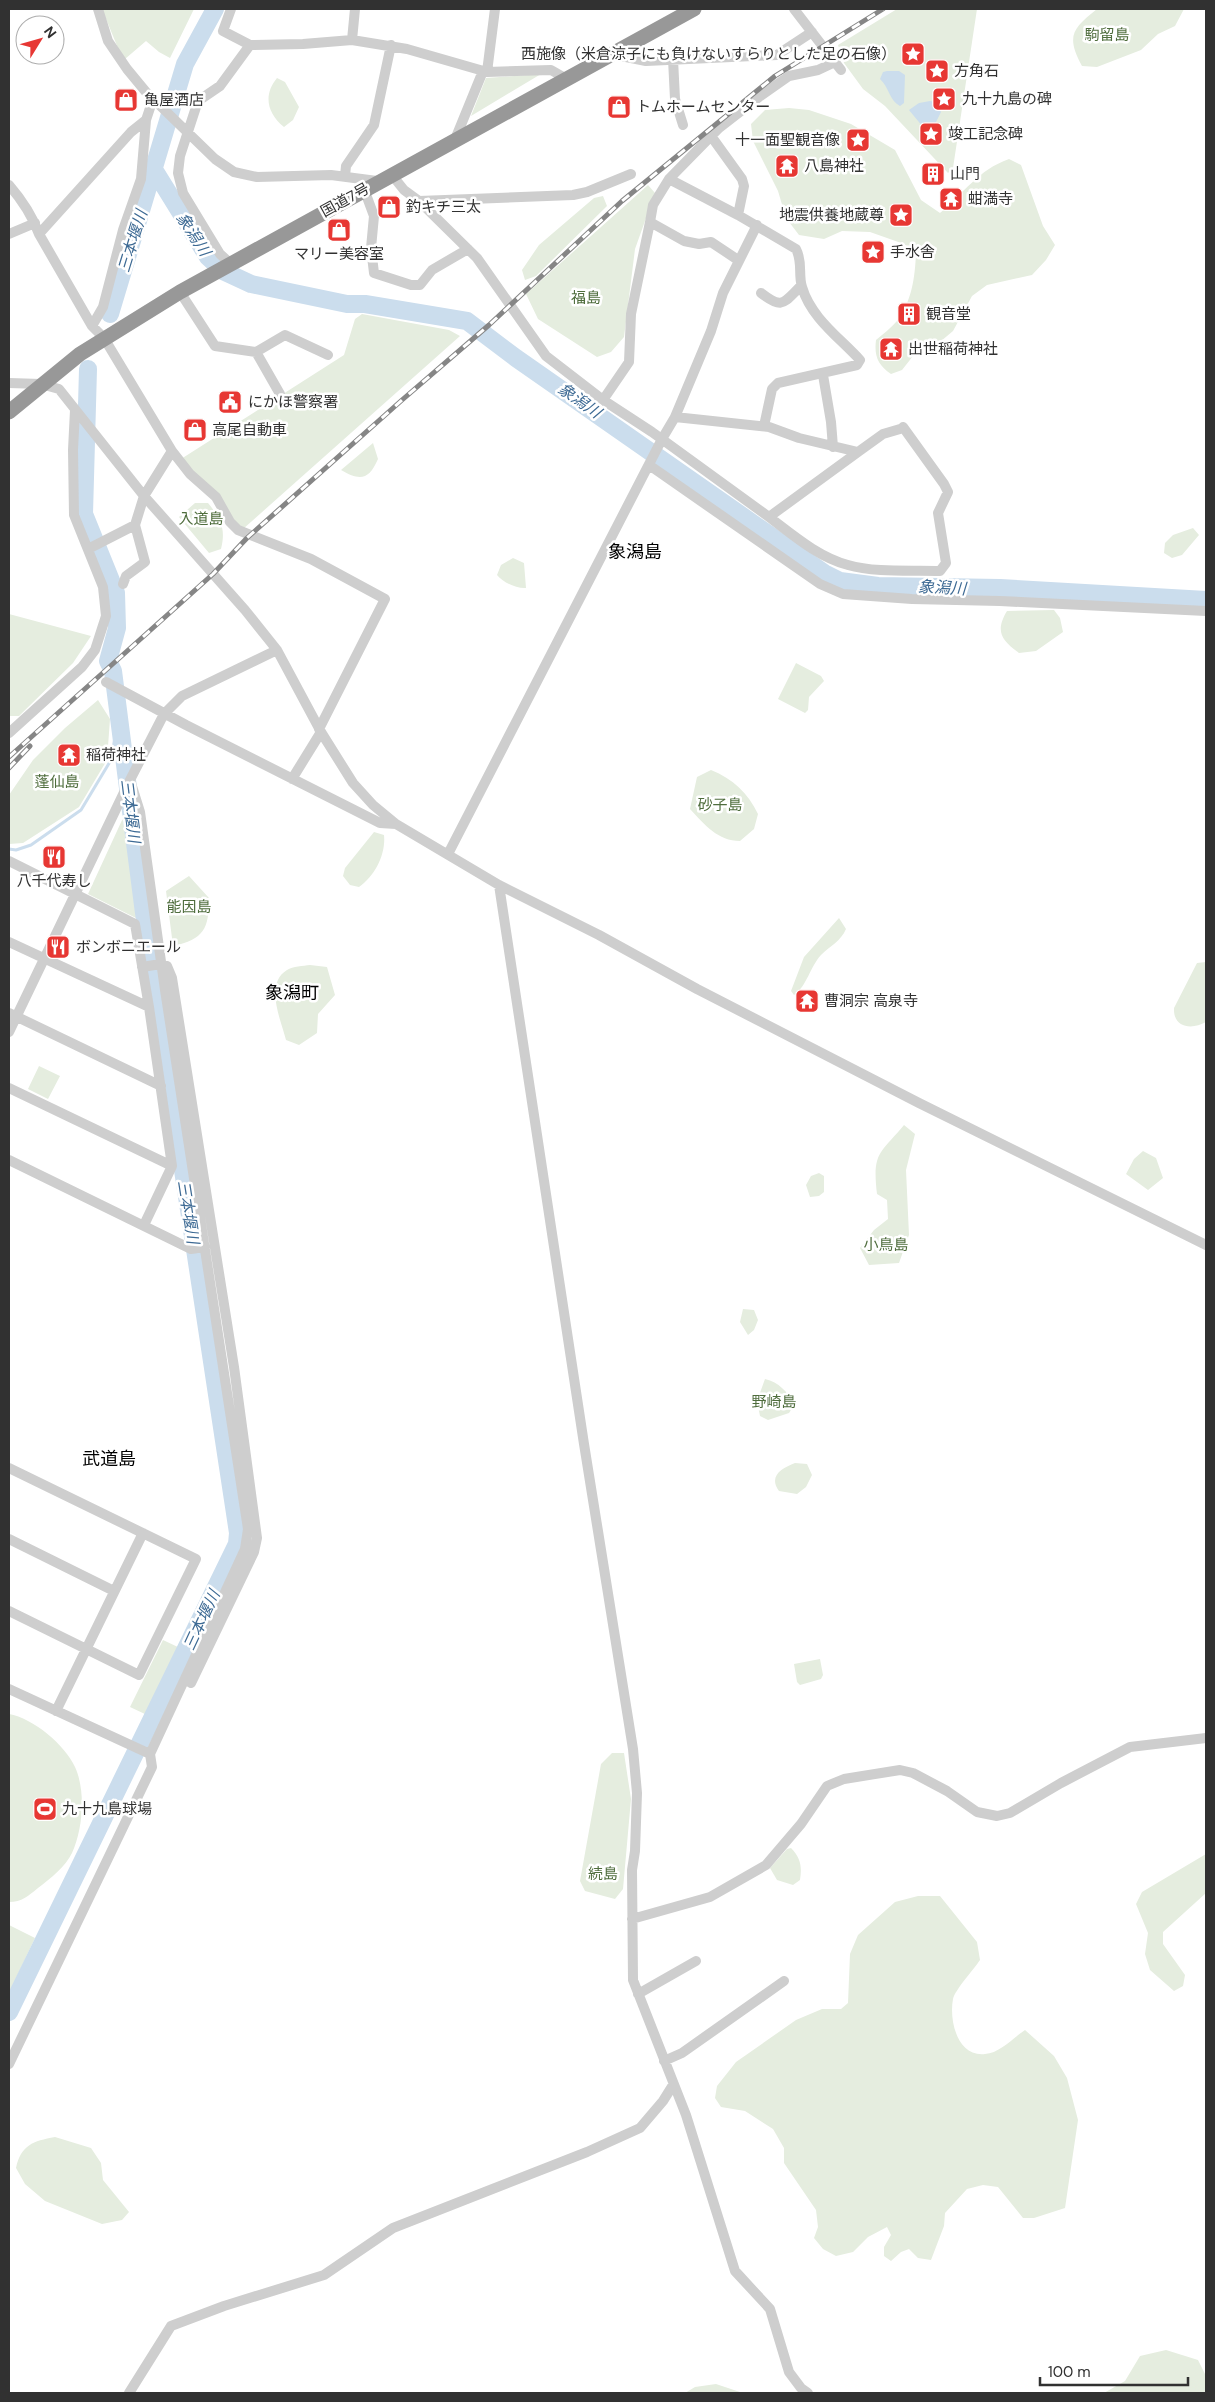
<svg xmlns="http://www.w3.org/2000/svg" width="1215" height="2402" viewBox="0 0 1215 2402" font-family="'DM Sans','Noto Sans JP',sans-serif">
  <rect width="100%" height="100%" fill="#fff"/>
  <path fill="#e5eddf" d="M102 9H194L170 58 159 52 146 41 125 59 122 58Z
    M897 9H977L953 168 948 173 885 106 863 89 844 63 838 45Z
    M1097 9H1184L1175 26 1158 34 1141 50 1097 67 1082 66C1066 36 1072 29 1097 9Z
    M541 74 471 116 486 78Z
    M277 78 285 82 299 107 293 120 284 127C267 113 263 95 277 78Z
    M789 108 809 110 851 124 895 150 921 200 940 213C964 193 978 170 1009 159L1021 165 1043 226 1055 245 1046 260 1032 275 987 285 972 296 953 331 934 347 917 351 902 370 891 374C878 365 874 356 876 340 883 334 891 328 897 321 912 301 915 277 916 253L904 244 870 232 842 231 824 239 799 235 786 218 778 191 753 141 751 124 765 110Z
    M648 185 655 193 635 249 624 337 611 352 597 357 538 319 526 294Z
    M603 196 607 206 536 276 525 280 522 270 539 245 594 198Z
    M362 314 449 330 460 336 243 529 231 519 181 459 344 355 355 319Z
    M373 443 378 459C369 480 360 481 341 470Z
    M195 503H208C221 519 226 529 221 549L209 553 179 517Z
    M1193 528 1199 535 1182 555 1172 558 1164 553 1165 543 1173 535Z
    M513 558 524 563 526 588C517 589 502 582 497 575L501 565Z
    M1054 610 1060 618 1063 632 1036 651 1019 653C1001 640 995 631 1007 611Z
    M9 614 91 636 73 663 19 716H9Z
    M796 663 821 676 824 681 809 697 808 710 805 713 778 699Z
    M98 700 110 719 107 760 79 807 23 843 9 844V795L33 760 65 728Z
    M711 770C733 779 748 793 758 814L754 829 740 841C718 841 705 825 690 809L697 777Z
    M123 818 138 919 88 894Z
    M374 832 384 835C386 854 375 876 359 887L350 885 343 876 345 868Z
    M189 876 209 898C209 929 204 939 173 946L166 891Z
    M839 918 846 929C841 941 830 946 821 955 810 967 807 986 794 995L791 991 804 957Z
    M1206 962V1022C1192 1030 1173 1028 1174 1008L1197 963Z
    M310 965 327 967 335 995 318 1014 317 1033 299 1045 286 1040C281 1020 264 984 287 970 293 966 303 966 310 965Z
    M39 1066 60 1076 48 1099 28 1089Z
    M904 1125 915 1134 906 1170 909 1235 899 1263 869 1265 860 1248 874 1230 888 1219 887 1200 877 1194C872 1152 880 1154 904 1125Z
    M1143 1151 1156 1158 1163 1178 1148 1190 1126 1174 1134 1159Z
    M819 1173 824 1176V1192L819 1196 810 1197 806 1185 811 1176Z
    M743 1309 754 1310 758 1320 754 1330 748 1335 740 1322Z
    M765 1379C779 1382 787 1392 795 1404L789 1413 768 1420 760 1416 757 1401Z
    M795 1463 807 1464 812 1475 806 1487 797 1494 779 1491C768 1476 782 1468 795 1463Z
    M163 1640 180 1648 147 1715 130 1707Z
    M820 1659 823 1675 821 1679 800 1685 797 1682 794 1664Z
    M9 1714C33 1718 65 1745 75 1767 86 1791 83 1829 72 1853 66 1866 50 1879 38 1888 28 1896 22 1902 9 1902Z
    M612 1753H624L631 1799 623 1889 615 1899 585 1891 580 1881 601 1764Z
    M791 1848C801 1858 802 1867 800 1880L793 1885 777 1880 770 1868 787 1849Z
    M1206 1854V1893L1163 1932V1944L1185 1975 1183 1986 1174 1991 1150 1970 1145 1954 1148 1933 1136 1904 1142 1892Z
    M918 1896H940L977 1942 980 1960C974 1969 955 1990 953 1999 949 2020 957 2057 985 2054 1000 2053 1013 2038 1025 2030L1054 2056 1067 2078 1078 2120 1065 2208 1034 2218H1023L998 2187 983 2185 967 2189 945 2213 944 2226 931 2260 918 2258 909 2249 901 2252 891 2261 884 2256V2247L891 2235 887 2227 868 2237 853 2252 836 2256 823 2249 814 2238 818 2227 816 2210 784 2163V2148L773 2129 745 2111 721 2107 715 2098 717 2086 736 2062 796 2020 822 2009H841L848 2003 850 1954 858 1935 895 1902Z
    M9 1925 35 1938 9 1993Z
    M55 2137 91 2148 101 2163 103 2180 129 2212 122 2220 102 2224 45 2201 25 2184 16 2168C21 2145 33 2141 55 2137Z
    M1166 2350 1198 2360 1206 2376 1205 2393H1104L1125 2381 1140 2356Z
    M716 2384 743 2393H685L695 2387Z"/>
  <path fill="#cbdded" d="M887 71H899L905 75 904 103 900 106C889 100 889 87 880 79L883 72Z
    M930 101 936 102 941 112 935 124 928 129 923 127 909 110 919 103Z"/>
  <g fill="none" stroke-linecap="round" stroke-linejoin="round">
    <path stroke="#cbdded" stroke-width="3" d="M9 849 16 850 31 845 81 810 111 760 118 720"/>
    <path stroke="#cbdded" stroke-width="18" d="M153 168 208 257 223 271 251 284 347 304H365L467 321 516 358 824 573 840 581 878 586 1000 588 1206 600
      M110 314 185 64 215 9
      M9 2012 237 1544 238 1533 144 913 113 671 108 661 117 628 116 593 84 514 88 369"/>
    <path stroke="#cecece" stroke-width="10" d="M98 9 108 41 127 69 146 92 215 159 234 172 257 177 331 175 377 181
      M231 9 223 31 250 45
      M794 9 841 70
      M352 40 355 9
      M611 54 646 61 777 55 812 32
      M673 59 675 99 683 125
      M487 72 495 9
      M711 136 742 179 744 186 738 215
      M454 142 483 71
      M392 175 404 190 419 201 477 258 546 356 603 400 652 432 769 517 858 452
      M345 176 346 166 374 125 391 45
      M9 185C22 200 32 215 39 234L92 326 104 338 172 451 144 496 135 525 88 549
      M364 189 374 216 371 248 374 273 411 285H420L432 270 468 249
      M419 201 573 195 587 192 631 174
      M650 222 684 241 699 244 711 242 738 260
      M9 234 35 223
      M39 234 131 132 146 120
      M231 264 220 254 183 193 178 173 180 156 198 101 220 86 250 45 303 44 352 40 407 49 487 72 551 70 565 78
      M180 292 215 346 256 352 285 335 328 355
      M761 293C783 310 783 303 801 286
      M92 326 103 307 123 230 141 179 146 120 153 99
      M256 352 280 394
      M823 375 831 422 833 447
      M9 383 41 384 59 389 144 496 245 610 277 650 321 732 353 783 373 805 396 824 499 885 599 935 697 989 919 1103 1206 1245
      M603 400 629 362 631 314 650 222 653 205 669 179
      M675 417 711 331 723 293 757 225
      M764 426 772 389 778 383 857 365 860 360C840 338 811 318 802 287 798 274 803 262 796 249L738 215 669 179 719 128 759 97 789 76 818 70 835 62
      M172 451 190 474 216 497 230 522 238 530 311 559 385 599 319 729
      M649 465 820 584 843 594 912 599 1000 601 1206 611
      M769 517C793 535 818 557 848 565 875 573 912 570 940 571L946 563 938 513 948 492 944 484 903 427
      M123 584 126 576 145 562 135 525
      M106 682 186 725 380 823 396 824
      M9 733 82 667 95 650 106 616 103 587 74 515 73 450 75 410
      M292 779 321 732
      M448 854 662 439 675 417 769 427 799 438 858 452 883 434 900 429
      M9 861 135 924 149 1007
      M499 885 584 1444 633 1749 637 1793 635 1851 632 1870 633 1980 686 2115 735 2271 770 2309 789 2372 801 2388 808 2393
      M9 942 149 1007 172 1166
      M142 967 161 964 167 966 172 978 234 1367 257 1538 254 1552 191 1683
      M9 1013 161 1086
      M9 1032 130 780 164 714 182 696 277 650
      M9 1088 172 1166 144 1225
      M9 1160 191 1249 205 1247
      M9 1468 196 1559 139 1675 9 1611
      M9 1539 114 1591
      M9 1689 150 1754
      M56 1711 143 1533
      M632 1919 710 1897 766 1865 801 1824 827 1786 844 1779 900 1770 913 1773 947 1791 977 1812 997 1816 1010 1813 1061 1783 1130 1747 1206 1738
      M638 1994 696 1961
      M664 2061 682 2053 784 1981
      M9 2064 152 1767 150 1754 245 1549 248 1529 165 990 140 812 130 780
      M129 2393 171 2326 224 2306 324 2275 393 2228 587 2152 640 2128 663 2101 673 2085"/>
    <path stroke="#989898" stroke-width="15" d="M9 412 80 354 180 292 694 9"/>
    <g stroke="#868686" stroke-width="5">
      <path id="rail" d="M9 757 213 574 247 538 402 400 489 325 622 201 775 76 883 9
        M9 768 30 746"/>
    </g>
    <use href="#rail" stroke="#fff" stroke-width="3" stroke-dasharray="9" stroke-linecap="butt"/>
  </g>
  <defs>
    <g id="sight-square" transform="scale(1.25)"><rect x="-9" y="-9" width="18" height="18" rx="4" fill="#e73733" stroke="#fff"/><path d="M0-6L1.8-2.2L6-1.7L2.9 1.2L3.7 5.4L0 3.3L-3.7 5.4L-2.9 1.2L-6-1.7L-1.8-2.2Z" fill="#fff"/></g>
    <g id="shop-square" transform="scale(1.25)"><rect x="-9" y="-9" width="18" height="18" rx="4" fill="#e73733" stroke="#fff"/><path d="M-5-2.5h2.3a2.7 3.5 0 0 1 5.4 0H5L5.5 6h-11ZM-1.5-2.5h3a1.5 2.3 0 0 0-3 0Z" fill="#fff"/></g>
    <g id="temple-square" transform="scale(1.25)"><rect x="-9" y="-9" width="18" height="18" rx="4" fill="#e73733" stroke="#fff"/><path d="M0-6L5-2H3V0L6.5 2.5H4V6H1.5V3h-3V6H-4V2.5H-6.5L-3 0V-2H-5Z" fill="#fff"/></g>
    <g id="building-square" transform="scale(1.25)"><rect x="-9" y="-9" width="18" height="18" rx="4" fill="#e73733" stroke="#fff"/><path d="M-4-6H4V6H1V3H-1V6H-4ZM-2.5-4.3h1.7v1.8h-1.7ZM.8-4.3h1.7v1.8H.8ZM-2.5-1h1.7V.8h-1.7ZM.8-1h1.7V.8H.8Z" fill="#fff"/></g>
    <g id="civic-square" transform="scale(1.25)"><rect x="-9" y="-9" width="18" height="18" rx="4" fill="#e73733" stroke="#fff"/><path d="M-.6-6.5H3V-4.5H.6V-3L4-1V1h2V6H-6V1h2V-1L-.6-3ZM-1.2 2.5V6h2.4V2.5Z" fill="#fff"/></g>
    <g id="restaurant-square" transform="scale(1.25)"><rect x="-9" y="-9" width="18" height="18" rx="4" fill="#e73733" stroke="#fff"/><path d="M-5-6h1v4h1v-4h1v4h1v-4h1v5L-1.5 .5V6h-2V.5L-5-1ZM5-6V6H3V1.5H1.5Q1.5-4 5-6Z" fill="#fff"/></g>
    <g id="stadium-square" transform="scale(1.25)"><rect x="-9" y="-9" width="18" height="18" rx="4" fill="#e73733" stroke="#fff"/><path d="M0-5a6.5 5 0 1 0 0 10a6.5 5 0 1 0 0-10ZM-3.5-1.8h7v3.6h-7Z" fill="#fff"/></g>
  </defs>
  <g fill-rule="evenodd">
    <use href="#sight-square" x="913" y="54"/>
    <use href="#sight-square" x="937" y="71"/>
    <use href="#sight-square" x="944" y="99"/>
    <use href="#shop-square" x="126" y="100"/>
    <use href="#shop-square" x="619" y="107"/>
    <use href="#sight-square" x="931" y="134"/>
    <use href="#sight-square" x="858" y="140"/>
    <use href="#temple-square" x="787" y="166"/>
    <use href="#building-square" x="933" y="174"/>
    <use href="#temple-square" x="951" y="199"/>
    <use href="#shop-square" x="389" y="207"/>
    <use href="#sight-square" x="901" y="215"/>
    <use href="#shop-square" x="339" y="230"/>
    <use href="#sight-square" x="873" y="252"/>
    <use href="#building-square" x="909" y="314"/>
    <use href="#temple-square" x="891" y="349"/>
    <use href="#civic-square" x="230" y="402"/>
    <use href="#shop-square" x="195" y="430"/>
    <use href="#temple-square" x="69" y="755"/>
    <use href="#restaurant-square" x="54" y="857"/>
    <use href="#restaurant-square" x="58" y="947"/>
    <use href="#temple-square" x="807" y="1001"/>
    <use href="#stadium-square" x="45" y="1809"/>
  </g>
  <g text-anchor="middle" stroke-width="5" stroke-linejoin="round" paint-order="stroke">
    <g font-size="15" fill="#4f6d3d" stroke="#fff">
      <text x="1107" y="40">駒留島</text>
      <text x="586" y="303">福島</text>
      <text x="201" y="524">入道島</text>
      <text x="57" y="787">蓬仙島</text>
      <text x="720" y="810">砂子島</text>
      <text x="189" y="912">能因島</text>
      <text x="886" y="1250">小鳥島</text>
      <text x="774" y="1407">野崎島</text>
      <text x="603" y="1879">続島</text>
    </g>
    <g font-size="15" fill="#313131" stroke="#fff" text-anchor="start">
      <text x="896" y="59" text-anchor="end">西施像（米倉涼子にも負けないすらりとした足の石像）</text>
      <text x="954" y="76">方角石</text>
      <text x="962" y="104">九十九島の碑</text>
      <text x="144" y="105">亀屋酒店</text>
      <text x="636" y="112">トムホームセンター</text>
      <text x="948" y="139">竣工記念碑</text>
      <text x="840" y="145" text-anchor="end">十一面聖観音像</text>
      <text x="804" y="171">八島神社</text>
      <text x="950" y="179">山門</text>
      <text x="968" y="204">蚶満寺</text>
      <text x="406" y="212">釣キチ三太</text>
      <text x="884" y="220" text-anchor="end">地震供養地蔵尊</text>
      <text x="890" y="257">手水舎</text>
      <text x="339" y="259" text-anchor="middle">マリー美容室</text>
      <text x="926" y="319">観音堂</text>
      <text x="908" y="354">出世稲荷神社</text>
      <text x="248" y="407">にかほ警察署</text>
      <text x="212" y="435">高尾自動車</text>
      <text x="86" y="760">稲荷神社</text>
      <text x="54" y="886" text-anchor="middle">八千代寿し</text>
      <text x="76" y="952">ボンボニエール</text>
      <text x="824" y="1006">曹洞宗 高泉寺</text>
      <text x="62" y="1814">九十九島球場</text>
    </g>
    <g font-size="15" fill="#313131" stroke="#fff">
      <text transform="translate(345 200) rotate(-29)" y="5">国道7号</text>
    </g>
    <g font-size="16" font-style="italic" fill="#3d6a94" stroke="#fff">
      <text transform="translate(194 234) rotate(57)" y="6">象潟川</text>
      <text transform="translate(132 241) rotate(-73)" y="6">三本堰川</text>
      <text transform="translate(580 400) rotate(35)" y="6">象潟川</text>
      <text transform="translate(942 587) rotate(3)" y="6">象潟川</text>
      <text transform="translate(131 811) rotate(83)" y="6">三本堰川</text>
      <text transform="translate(189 1212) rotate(81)" y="6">三本堰川</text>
      <text transform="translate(201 1620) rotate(-65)" y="6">三本堰川</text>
    </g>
    <g font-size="18" fill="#000" stroke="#fff">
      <text x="635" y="558">象潟島</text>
      <text x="292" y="999">象潟町</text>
      <text x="109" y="1465">武道島</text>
    </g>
  </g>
  <rect width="1215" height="2402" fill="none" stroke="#313131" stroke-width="20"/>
  <g transform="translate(40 40) rotate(53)"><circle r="24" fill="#ffffff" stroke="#adadad"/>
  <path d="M0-4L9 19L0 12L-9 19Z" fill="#e73733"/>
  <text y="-8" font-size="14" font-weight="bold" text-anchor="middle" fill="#313131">N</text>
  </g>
  <path d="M1040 2377v8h148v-8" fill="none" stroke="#313131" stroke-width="2.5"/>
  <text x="1048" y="2377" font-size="15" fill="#313131" stroke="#ffffff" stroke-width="4" paint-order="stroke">100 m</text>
</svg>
